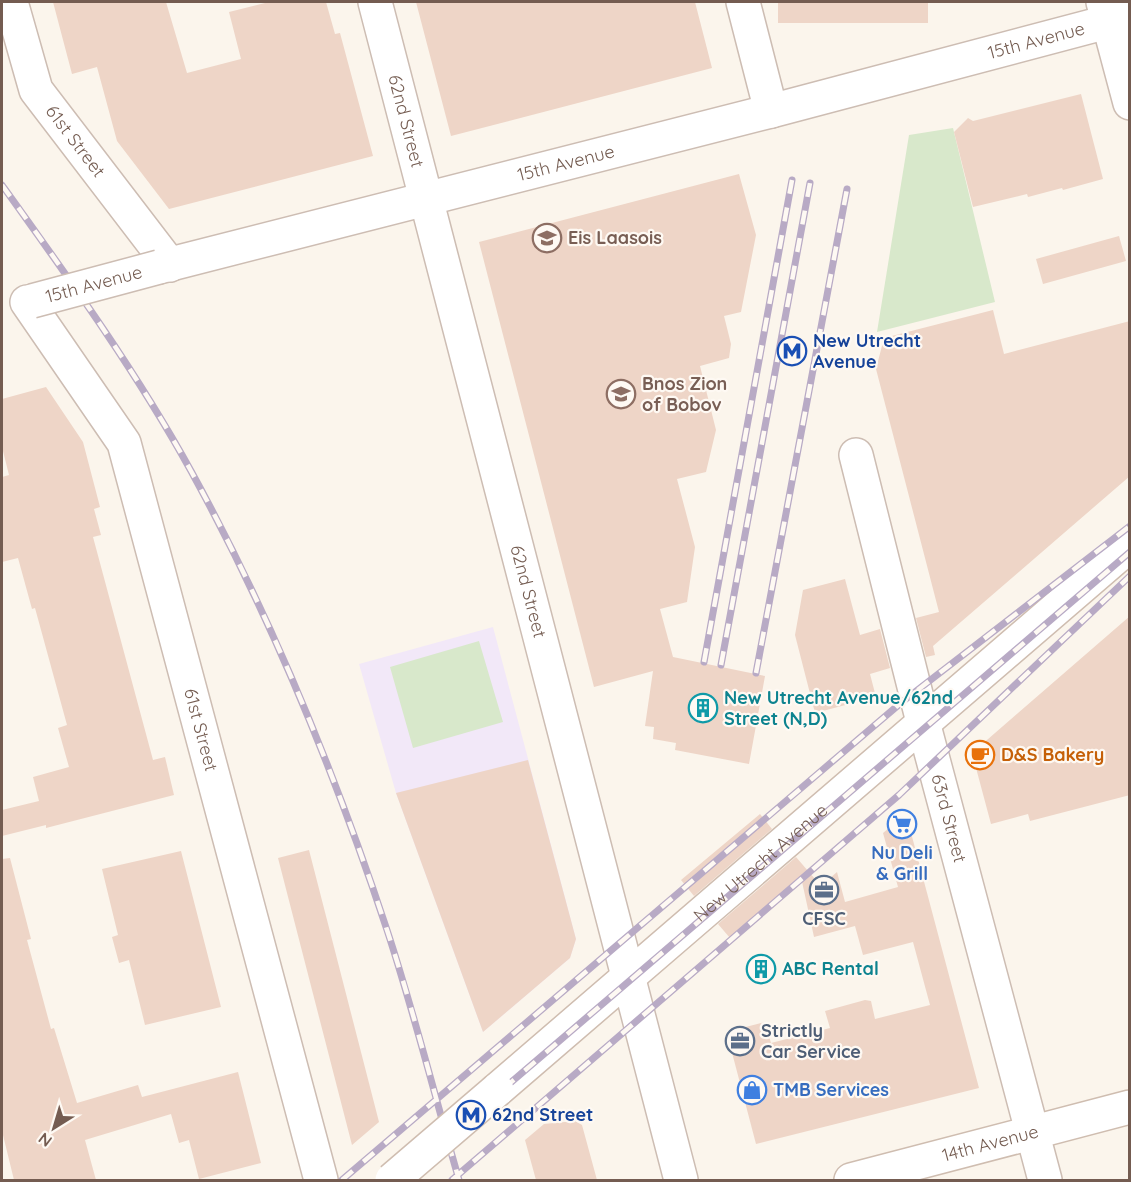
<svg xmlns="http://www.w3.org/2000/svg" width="1131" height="1182" viewBox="0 0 1131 1182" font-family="Quicksand,sans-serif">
  <rect width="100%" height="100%" fill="#fbf5ec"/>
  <path fill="#f2e8f8" d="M493 627 576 939 570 958 483 1032 396 793 359 664Z"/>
  <path fill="#d8e8cb" d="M953 128 995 302 877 332 909 135Z
    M479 641 503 722 413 748 390 667Z"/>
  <path fill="#eed5c7" d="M53 2H166L187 73 241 59 229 12 269 2H326L335 34 340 33 373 156 169 209 117 141 97 67 72 74Z
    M416 2H695L712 68 451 136Z
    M778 2H928V23H778Z
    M1081 94 1103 179 1063 190 1062 188 1028 197 1027 194 973 207 954 132 968 118 973 121Z
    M739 174 756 235 741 312 724 316 731 344 729 358 700 366 716 430 706 472 677 479 695 547 687 602 660 609 673 657 765 676 749 764 675 750 676 743 653 739 654 727 645 726 653 671 594 687 479 242Z
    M1119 236 1126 261 1043 284 1036 259Z
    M993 310 1004 354 1130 321V476L933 646 935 655 926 657 916 618 939 612 876 369 884 338Z
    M46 387 83 442 100 507 94 509 101 535 93 537 153 760 165 757 174 795 46 828V825L2 836V810L39 801 33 777 69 767 58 728 67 725 35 608 32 609 18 558 2 562V477L9 475 2 447V399Z
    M845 579 860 635 880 629 890 668 870 674 876 697 815 713 795 635 803 590Z
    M1130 616V795L1030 821 1028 814 991 824 972 753Z
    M528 760 576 939 570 958 483 1032 396 793Z
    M760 814 772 829 694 896 681 880Z
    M906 814 979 1088 756 1144 730 1045 734 1030 765 1022 771 1043 830 1028 825 1011 865 1000 871 1001 875 1019 930 1005 913 942 863 955 855 926 814 937 801 877 730 938 718 924 796 857 821 886 837 872 845 902 898 887 883 833Z
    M309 850 379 1122 352 1145 278 858Z
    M181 851 221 1007 145 1025 129 960 119 963 112 937 118 935 102 869Z
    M10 858 31 939 27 940 51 1029 54 1028 77 1103 138 1085 142 1097 238 1072 261 1163 199 1179 189 1140 179 1143 171 1114 85 1140 96 1180H14L2 1131V859Z
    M575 1121 582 1125 597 1180H536L525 1140 544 1124Z"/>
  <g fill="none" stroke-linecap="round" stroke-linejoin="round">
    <g stroke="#cdbdb3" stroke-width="36">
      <g id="street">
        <path id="s1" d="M11 2 36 90 170 265"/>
        <path id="s2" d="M375 2 681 1180"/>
        <path d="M743 2 771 111"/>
        <path d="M1103 2 1130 103"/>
        <path id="s3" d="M159 267 771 111 1130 16"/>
        <path id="s4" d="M27 302 124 443 321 1180"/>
        <path id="s5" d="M856 455 923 722 1045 1180"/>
      </g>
    </g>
    <g stroke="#cfbdb0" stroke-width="36">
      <g id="secondary">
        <path id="s6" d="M497 1090 1130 545"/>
        <path id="s7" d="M851 1180 1130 1107"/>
      </g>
    </g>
    <use href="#street" stroke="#fff" stroke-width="33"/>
    <use href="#secondary" stroke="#fff" stroke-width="33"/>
    <g stroke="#b8aac5" stroke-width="7">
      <path id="rail" d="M2 185C68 277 136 371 191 471 271 617 335 773 387 930 414 1012 435 1097 459 1180
        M704 662 792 180
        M721 665 810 183
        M756 673 847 189
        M342 1180 902 702 1130 526
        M397 1180 1130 552
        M452 1180 899 795 1130 576"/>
    </g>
    <use href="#rail" stroke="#fef9f3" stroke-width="4.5" stroke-dasharray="14" stroke-linecap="butt"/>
    <g stroke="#cdbdb3" stroke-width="36" stroke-linecap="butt">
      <g id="street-bridge">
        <path id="s8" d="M32 301 159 267"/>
      </g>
    </g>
    <g stroke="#cfbdb0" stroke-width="36" stroke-linecap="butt">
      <path id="secondary-bridge" d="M392 1180 497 1090"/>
    </g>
    <use href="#street-bridge" stroke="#fff" stroke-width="33"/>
    <use href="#secondary-bridge" stroke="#fff" stroke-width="33"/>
  </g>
  <defs>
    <g id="school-ring" transform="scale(1.5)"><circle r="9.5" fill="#fef9f3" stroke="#8d6e63" stroke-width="1.5"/><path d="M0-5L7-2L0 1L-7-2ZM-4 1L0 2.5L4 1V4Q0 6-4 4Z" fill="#8d6e63"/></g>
    <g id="metro-ring" transform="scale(1.5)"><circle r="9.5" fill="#fef9f3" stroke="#1a4fb4" stroke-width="1.5"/><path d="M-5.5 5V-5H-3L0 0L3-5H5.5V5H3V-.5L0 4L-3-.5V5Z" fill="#1a4fb4"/></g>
    <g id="building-ring" transform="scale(1.5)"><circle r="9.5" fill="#fef9f3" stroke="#0f9aa8" stroke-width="1.5"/><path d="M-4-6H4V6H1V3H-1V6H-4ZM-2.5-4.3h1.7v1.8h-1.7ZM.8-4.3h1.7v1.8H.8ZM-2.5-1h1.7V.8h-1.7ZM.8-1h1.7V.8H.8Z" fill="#0f9aa8"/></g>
    <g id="cafe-ring" transform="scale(1.5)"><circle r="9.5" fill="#fef9f3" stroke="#e8710a" stroke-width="1.5"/><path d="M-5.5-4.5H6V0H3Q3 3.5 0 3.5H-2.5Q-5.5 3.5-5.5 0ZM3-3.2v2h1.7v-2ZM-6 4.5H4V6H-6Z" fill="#e8710a"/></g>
    <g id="supermarket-ring" transform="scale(1.5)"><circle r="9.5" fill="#fef9f3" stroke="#3f7fe0" stroke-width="1.5"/><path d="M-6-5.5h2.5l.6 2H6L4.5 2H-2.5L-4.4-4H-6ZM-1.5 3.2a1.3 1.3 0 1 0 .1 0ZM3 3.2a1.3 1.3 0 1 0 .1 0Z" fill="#3f7fe0"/></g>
    <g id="office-ring" transform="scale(1.5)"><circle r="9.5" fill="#fef9f3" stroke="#5c6f8a" stroke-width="1.5"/><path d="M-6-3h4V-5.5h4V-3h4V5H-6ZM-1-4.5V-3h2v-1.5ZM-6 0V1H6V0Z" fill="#5c6f8a"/></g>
    <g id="shop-ring" transform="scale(1.5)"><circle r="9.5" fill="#fef9f3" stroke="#3f7fe0" stroke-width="1.5"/><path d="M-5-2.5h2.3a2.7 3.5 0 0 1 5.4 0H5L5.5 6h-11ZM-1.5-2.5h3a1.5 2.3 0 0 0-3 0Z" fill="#3f7fe0"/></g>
  </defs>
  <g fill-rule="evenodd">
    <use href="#school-ring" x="547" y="238"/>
    <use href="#metro-ring" x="792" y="351"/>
    <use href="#school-ring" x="621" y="394"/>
    <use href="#building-ring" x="703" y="708"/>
    <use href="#cafe-ring" x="980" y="755"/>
    <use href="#supermarket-ring" x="902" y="824"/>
    <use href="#office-ring" x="824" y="890"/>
    <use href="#building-ring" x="761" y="969"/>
    <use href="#office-ring" x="740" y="1041"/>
    <use href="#shop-ring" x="752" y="1090"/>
    <use href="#metro-ring" x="471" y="1115"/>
  </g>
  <g text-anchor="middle" stroke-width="4.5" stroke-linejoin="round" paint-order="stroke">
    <g font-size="18" fill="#745c51" stroke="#fef9f3">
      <text dy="6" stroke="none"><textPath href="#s3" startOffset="906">15th Avenue</textPath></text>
      <text dy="6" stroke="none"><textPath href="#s2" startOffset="123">62nd Street</textPath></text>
      <text dy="6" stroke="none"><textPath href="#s1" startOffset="156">61st Street</textPath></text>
      <text dy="6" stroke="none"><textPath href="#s3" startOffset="420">15th Avenue</textPath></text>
      <text dy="6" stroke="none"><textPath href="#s8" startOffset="64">15th Avenue</textPath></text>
      <text dy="6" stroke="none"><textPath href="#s2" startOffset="609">62nd Street</textPath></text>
      <text dy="6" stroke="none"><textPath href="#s4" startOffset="468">61st Street</textPath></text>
      <text dy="6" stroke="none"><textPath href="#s5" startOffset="375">63rd Street</textPath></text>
      <text dy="6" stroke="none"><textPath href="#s6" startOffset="348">New Utrecht Avenue</textPath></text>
      <text dy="6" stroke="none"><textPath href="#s7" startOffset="144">14th Avenue</textPath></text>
    </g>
    <g font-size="18" font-weight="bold" fill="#785e54" stroke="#fef9f3" text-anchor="start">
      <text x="568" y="244">Eis Laasois</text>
      <text x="642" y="390">Bnos Zion<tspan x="642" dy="21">of Bobov</tspan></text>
    </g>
    <g font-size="18" font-weight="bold" fill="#164399" stroke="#fef9f3" text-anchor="start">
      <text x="813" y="347">New Utrecht<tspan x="813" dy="21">Avenue</tspan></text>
      <text x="492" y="1121">62nd Street</text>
    </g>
    <g font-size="18" font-weight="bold" fill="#0d838f" stroke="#fef9f3" text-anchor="start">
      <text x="724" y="704">New Utrecht Avenue/62nd<tspan x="724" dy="21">Street (N,D)</tspan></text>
      <text x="782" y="975">ABC Rental</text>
    </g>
    <g font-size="18" font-weight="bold" fill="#c56008" stroke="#fef9f3" text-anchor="start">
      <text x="1001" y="761">D&amp;S Bakery</text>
    </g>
    <g font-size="18" font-weight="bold" fill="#366cbe" stroke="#fef9f3">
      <text x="902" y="859">Nu Deli<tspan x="902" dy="21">&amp; Grill</tspan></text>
      <text x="773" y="1096" text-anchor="start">TMB Services</text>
    </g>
    <g font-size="18" font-weight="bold" fill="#4e5e75" stroke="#fef9f3">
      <text x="824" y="925">CFSC</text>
      <text x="761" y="1037" text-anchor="start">Strictly<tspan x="761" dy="21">Car Service</tspan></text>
    </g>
  </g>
  <rect width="1131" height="1182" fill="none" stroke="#745c51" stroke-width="6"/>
  <g transform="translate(54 1128) rotate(217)" stroke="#fef9f3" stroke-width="4.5" paint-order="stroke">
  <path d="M0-4.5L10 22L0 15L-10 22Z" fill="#745c51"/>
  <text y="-9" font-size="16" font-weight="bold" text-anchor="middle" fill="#745c51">N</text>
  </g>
</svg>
